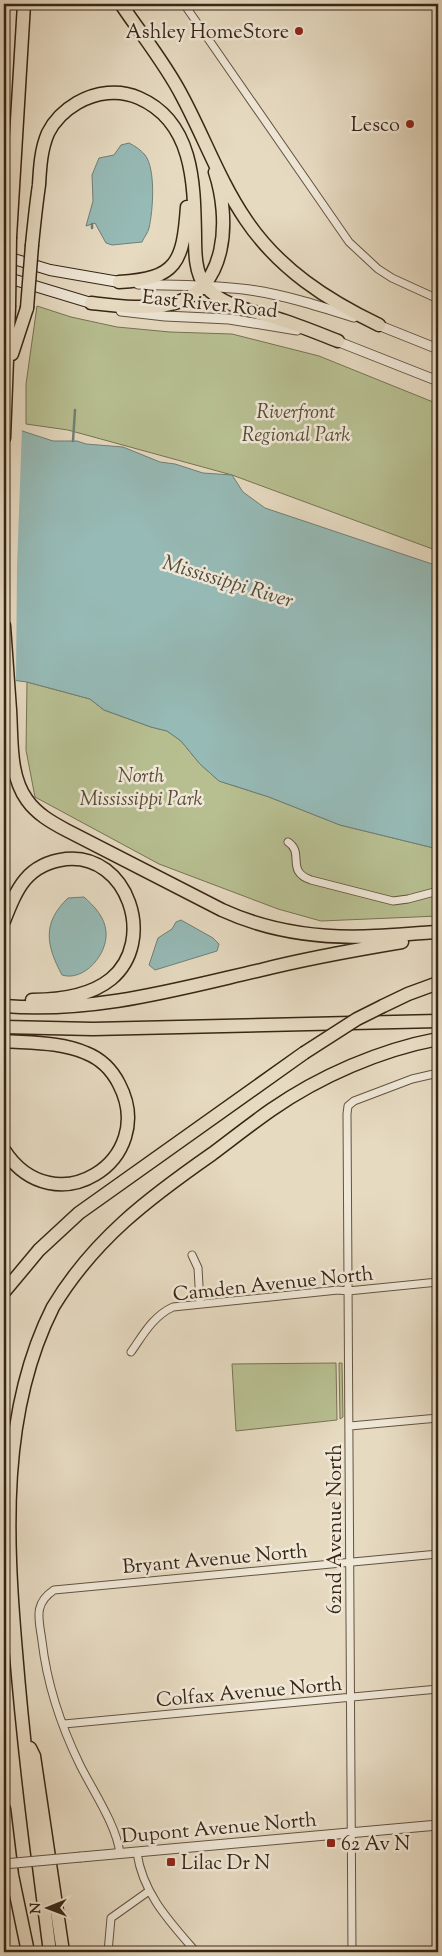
<svg xmlns="http://www.w3.org/2000/svg" width="442" height="1956" viewBox="0 0 442 1956" font-family="'Sorts Mill Goudy',serif">
  <rect width="100%" height="100%" fill="#e6dac1"/>
  <filter id="stains"><feTurbulence type="fractalNoise" baseFrequency=".004" numOctaves="4"/><feColorMatrix values="0 0 0 0 .2 0 0 0 0 .09 0 0 0 0 .02 0 0 0 .5 -.17"/></filter>
  <radialGradient id="worn" r=".72"><stop offset=".6" stop-color="#630" stop-opacity="0"/><stop offset="1" stop-color="#630" stop-opacity=".3"/></radialGradient>
  <path fill="#b7bf91" stroke="#787253" d="M37 306 71 317 117 327 170 332 232 334 319 356 438 404V551L232 475 68 430 26 424V384Z
    M27 682 90 699 104 710 151 727 167 731 181 741 200 764 219 781 269 797 340 825 438 849V916L321 921 278 909 159 864 35 797 26 750Z
    M336 1363 337 1420 236 1431 232 1364Z
    M339 1363H342L343 1417 340 1419Z"/>
  <path fill="#96bab6" stroke="#707f76" d="M129 143C135 146 141 150 145 155 156 169 153 211 149 228 148 233 144 237 142 242L112 245 106 243 95 223 86 226 93 201 92 175 99 158 114 155 121 145Z
    M4 425 53 441H77L86 444 123 447 160 462 175 464 203 473 232 475 243 492 265 508 438 566V849L340 825 269 797 219 781 200 764 181 741 167 731 151 727 104 710 90 699 27 682 4 679Z
    M84 897C94 906 105 917 106 932 108 954 84 982 62 975 46 945 42 923 68 898Z
    M181 920 213 938 219 944 217 951 155 970 149 965 158 938 172 929 176 922Z"/>
  <path fill="#e6dac1" d="M4 422 22 428 17 567 16 683 4 681Z"/>
  <g fill="none" stroke-linecap="round" stroke-linejoin="round">
    <path stroke="#707f76" stroke-width="2.5" d="M92 228V224
      M73 441 75 410"/>
    <g stroke="#645340" stroke-width="9">
      <path id="minor" d="M184 4 349 242 378 269 392 278 438 299
        M288 842C305 853 285 871 311 880L393 901 408 899 438 891
        M192 1255 198 1268 200 1303
        M131 1352C143 1335 153 1316 173 1307L338 1290 348 1291 438 1282
        M350 1426 438 1418
        M64 1724 438 1689
        M137 1853C143 1894 170 1922 196 1952
        M120 1854C117 1826 93 1791 80 1765 61 1726 47 1684 42 1641 39 1619 33 1604 54 1590L438 1554
        M108 1952 111 1918 149 1891
        M352 1952 347 1114 348 1106 354 1101 412 1079 438 1073"/>
    </g>
    <g stroke="#645340" stroke-width="11">
      <path id="tertiary" d="M138 284C175 286 212 285 250 290 285 295 319 306 354 317
        M121 311 165 316 229 319 297 330
        M373 323 438 349
        M334 340 438 381
        M81 1857 438 1825"/>
    </g>
    <g stroke="#382615" stroke-width="12">
      <path id="secondary" d="M4 256 50 270 119 282
        M5 277 91 303"/>
    </g>
    <g stroke="#382615" stroke-width="15">
      <path id="motorway" d="M121 4C141 34 165 63 182 96 204 137 220 182 246 220 279 269 327 300 379 325
        M10 237 24 4
        M32 245C34 225 36 205 39 185 40 167 41 149 48 133 54 121 65 110 77 103 96 92 119 89 139 98 194 122 194 184 195 236 195 252 195 274 206 287 226 309 258 311 285 321 303 327 320 334 338 341
        M119 282C177 279 183 262 187 207
        M91 303C117 306 145 310 171 304 229 291 230 217 215 172
        M12 354 27 308
        M4 438 9 307
        M4 626C6 654 8 682 10 710 12 740 9 775 27 800 37 814 51 822 66 830L222 910C270 932 323 939 376 936 397 935 418 933 438 932
        M4 921C17 888 27 864 66 859 128 853 157 941 111 979 90 996 59 1000 32 1000
        M4 1006C94 1013 174 990 261 970 308 958 354 950 402 942
        M383 1006 408 994 438 983
        M4 1027 93 1029 438 1021
        M4 1041C31 1043 61 1042 86 1053 101 1059 112 1070 119 1084 159 1160 54 1227 4 1150
        M4 1292 39 1250 79 1213 304 1053
        M30 1748 34 1756 63 1952
        M4 1809 12 1875 28 1952
        M50 1952C37 1852 24 1752 16 1652 6 1536 0 1412 53 1307 94 1239 149 1198 212 1154 232 1139 251 1124 271 1110 320 1076 380 1050 438 1039"/>
    </g>
    <use href="#minor" stroke="#efe7d7" stroke-width="7"/>
    <use href="#tertiary" stroke="#efe7d7" stroke-width="9"/>
    <use href="#secondary" stroke="#efe7d7" stroke-width="10"/>
    <use href="#motorway" stroke="#e6dac1" stroke-width="12"/>
    <g stroke="#645340" stroke-width="11" stroke-linecap="butt">
      <path id="tertiary-bridge" d="M4 1864 81 1857"/>
    </g>
    <g stroke="#382615" stroke-width="15" stroke-linecap="butt">
      <path id="motorway-bridge" d="M9 307 10 237
        M27 308 32 245
        M304 1053 357 1019 383 1006"/>
    </g>
    <use href="#tertiary-bridge" stroke="#efe7d7" stroke-width="9"/>
    <use href="#motorway-bridge" stroke="#e6dac1" stroke-width="12"/>
  </g>
  <g fill="#8f2418" stroke="#efe7d7" stroke-width="2">
    <circle cx="299" cy="31" r="5"/>
    <circle cx="410" cy="124" r="5"/>
    <rect x="326" y="1838" width="10" height="10" rx="2.5"/>
    <rect x="166" y="1857" width="10" height="10" rx="2.5"/>
  </g>
  <g text-anchor="middle" stroke-width="5" stroke-linejoin="round" paint-order="stroke">
    <g font-size="20" fill="#382615" stroke="#efe7d7" text-anchor="end">
      <text x="289" y="38">Ashley HomeStore</text>
      <text x="400" y="131">Lesco</text>
      <text x="341" y="1850" text-anchor="start">62 Av N</text>
      <text x="181" y="1869" text-anchor="start">Lilac Dr N</text>
    </g>
    <g font-size="20" fill="#382615" stroke="#efe7d7">
      <text transform="translate(210 303) rotate(6)" y="7">East River Road</text>
      <text transform="translate(273 1283) rotate(-6)" y="7">Camden Avenue North</text>
      <text transform="translate(334 1529) rotate(-90)" y="7">62nd Avenue North</text>
      <text transform="translate(215 1558) rotate(-5)" y="7">Bryant Avenue North</text>
      <text transform="translate(249 1691) rotate(-5)" y="7">Colfax Avenue North</text>
      <text transform="translate(219 1827) rotate(-5)" y="7">Dupont Avenue North</text>
    </g>
    <g font-size="20" font-style="italic" fill="#584c34" stroke="#efe7d7">
      <text x="296" y="418">Riverfront<tspan x="296" dy="23">Regional Park</tspan></text>
      <text x="141" y="782">North<tspan x="141" dy="23">Mississippi Park</tspan></text>
    </g>
    <g font-size="21" font-style="italic" fill="#504b3d" stroke="#efe7d7">
      <text transform="translate(228 581) rotate(17)" y="7">Mississippi River</text>
    </g>
  </g>
  <rect width="442" height="1956" fill="none" stroke="#e6dac1" stroke-width="20"/>
  <rect x="5" y="5" width="432" height="1946" fill="none" stroke="#382615" stroke-width="2.5"/>
  <rect x="10" y="10" width="422" height="1936" fill="none" stroke="#382615"/>
  <g transform="translate(48 1908) rotate(269)" stroke="#efe7d7" stroke-width="4" paint-order="stroke">
  <path d="M0-4L9 19L0 12L-9 19Z" fill="#382615"/>
  <text y="-8" font-size="14" font-weight="bold" text-anchor="middle" fill="#382615">N</text>
  </g>
  <rect width="100%" height="100%" filter="url(#stains)"/>
  <rect width="100%" height="100%" fill="url(#worn)"/>
</svg>
